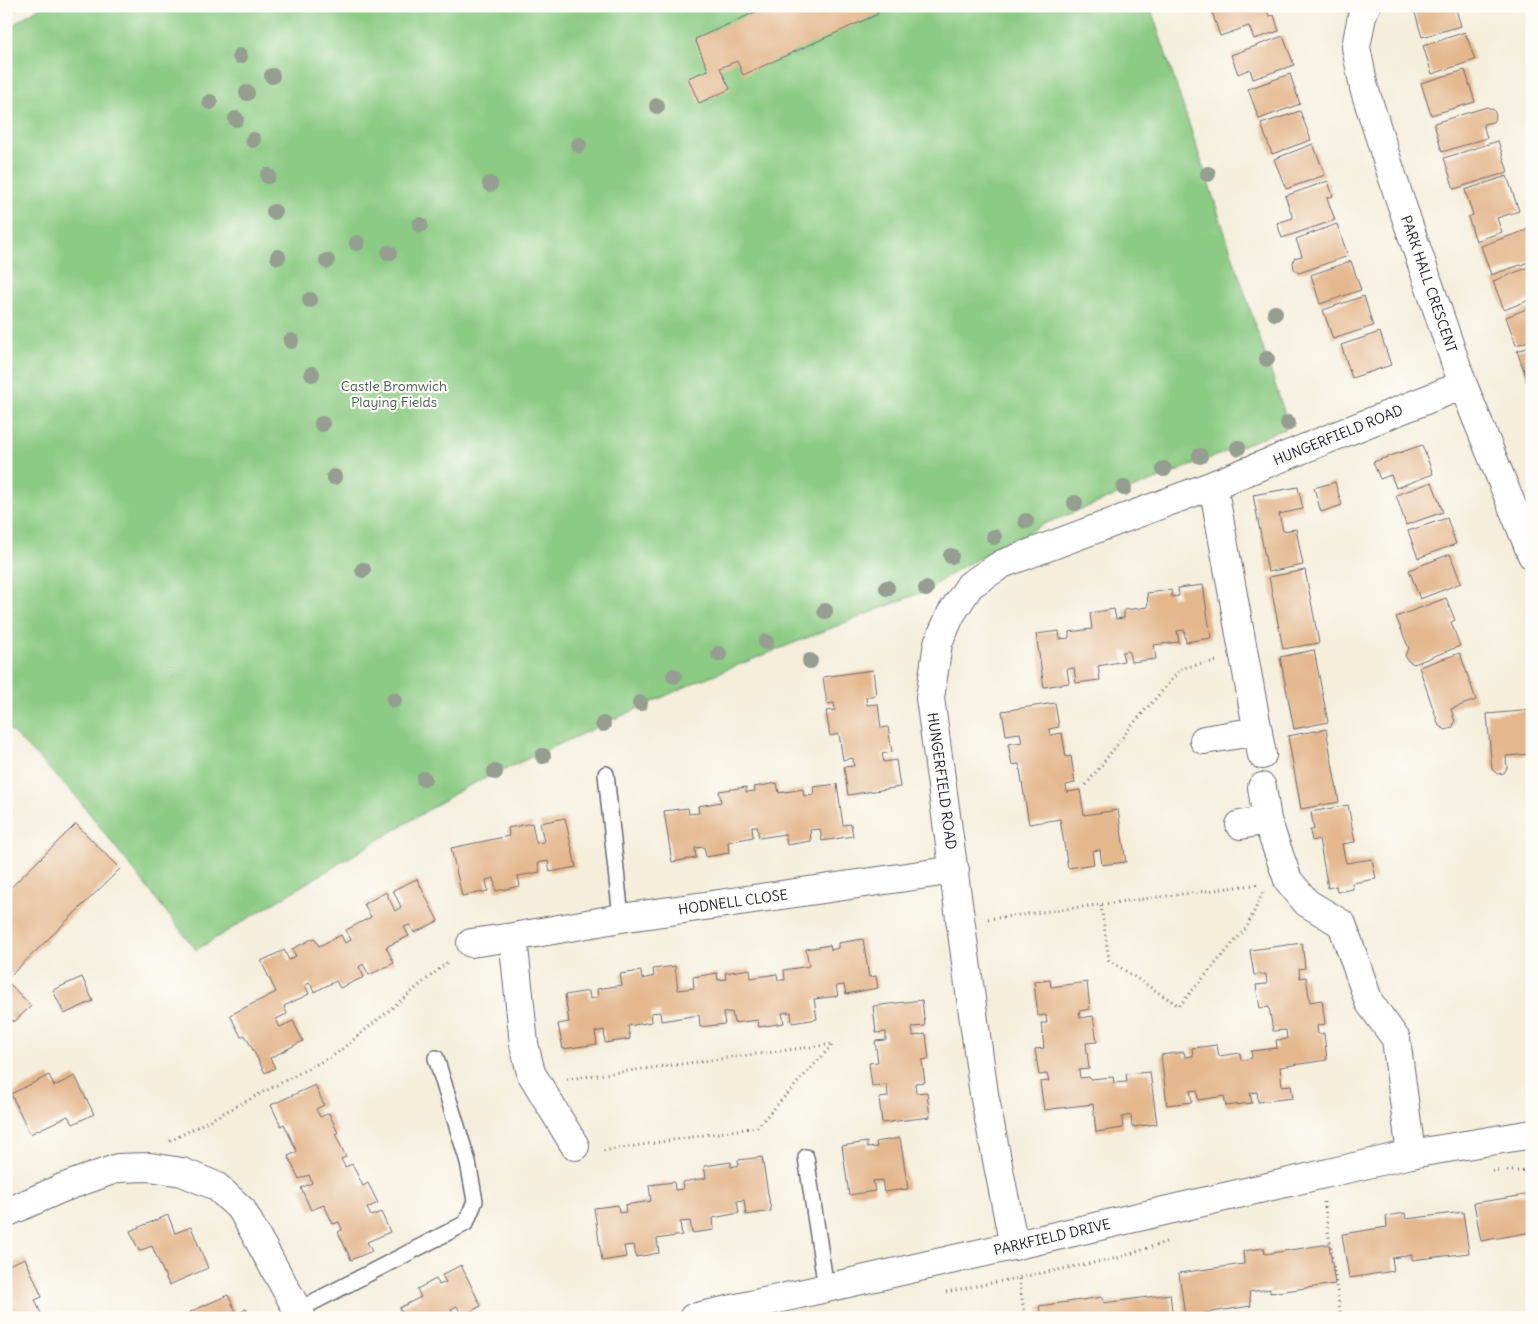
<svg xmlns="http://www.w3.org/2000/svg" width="1538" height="1324" viewBox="0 0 1538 1324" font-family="Delius,sans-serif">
  <rect width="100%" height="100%" fill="#fdfcf7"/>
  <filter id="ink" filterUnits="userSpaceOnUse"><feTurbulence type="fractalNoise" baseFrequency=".02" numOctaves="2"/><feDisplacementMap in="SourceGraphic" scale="10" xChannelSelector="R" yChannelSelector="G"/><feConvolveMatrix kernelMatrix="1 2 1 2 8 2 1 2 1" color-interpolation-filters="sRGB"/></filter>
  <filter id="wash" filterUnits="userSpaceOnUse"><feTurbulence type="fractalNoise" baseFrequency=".0096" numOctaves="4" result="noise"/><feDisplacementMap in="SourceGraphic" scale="20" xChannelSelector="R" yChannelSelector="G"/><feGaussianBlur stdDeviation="1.12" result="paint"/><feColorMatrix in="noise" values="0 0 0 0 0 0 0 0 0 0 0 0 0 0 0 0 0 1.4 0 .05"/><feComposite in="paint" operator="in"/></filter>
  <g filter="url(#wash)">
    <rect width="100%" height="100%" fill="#f4eedb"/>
    <path fill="#8bcb83" stroke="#56765f" d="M42 6H1150L1289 427 1044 524 962 567 925 591 698 681 466 787 196 950 75 795 6 726V29Z"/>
    <g id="blocks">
      <path fill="#e4b78d" d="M769 6H874L878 14 743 75 737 61 720 68 730 89 699 103 688 78 708 70 695 39Z
        M1210 6H1266L1269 16 1274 15 1279 31 1254 39 1249 26 1220 36Z
        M1413 6H1455L1461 26 1422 37Z
        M1465 32 1475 60 1432 74 1423 46Z
        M1283 36 1294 65 1253 79 1250 69 1238 74 1231 55Z
        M1465 70 1475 102 1431 115 1421 83Z
        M1290 74 1300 104 1259 119 1248 89Z
        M1487 107 1494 110 1496 116 1493 122 1483 124 1487 138 1442 152 1434 123Z
        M1300 111 1311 140 1272 154 1261 124Z
        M1498 141 1508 172 1454 189 1444 158Z
        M1313 144 1325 175 1286 189 1274 159Z
        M1507 176 1519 211 1497 218 1502 232 1476 241 1468 217 1473 215 1465 190Z
        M1328 181 1333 196 1327 198 1335 220 1282 238 1277 223 1293 218 1285 196Z
        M1337 224 1348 256 1299 273 1294 269 1293 263 1294 258 1302 256 1296 239Z
        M1532 228V261L1491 275 1481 246Z
        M1351 261 1361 290 1320 304 1311 275Z
        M1532 266V299L1504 310 1493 281Z
        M1364 296 1373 326 1333 339 1323 310Z
        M1532 307V340L1516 345 1506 317Z
        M1380 332 1391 365 1352 378 1341 345Z
        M1532 346V378L1527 379 1517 351Z
        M1422 445 1433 474 1396 488 1391 475 1380 479 1373 462Z
        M1335 482 1342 505 1321 512 1314 488Z
        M1432 482 1443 512 1406 525 1396 495Z
        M1298 487 1303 509 1279 514 1283 531 1296 529 1303 565 1268 572 1253 495Z
        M1447 518 1456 544 1418 558 1408 531Z
        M1450 554 1461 583 1420 599 1409 570Z
        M1305 570 1319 643 1283 649 1269 577Z
        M1203 585 1211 638 1186 642 1184 630 1177 631 1179 642 1154 645 1156 659 1131 662 1129 651 1122 652 1124 661 1098 666 1100 680 1076 683 1074 668 1067 669 1069 683 1044 687 1036 634 1059 631 1060 639 1069 638V632L1092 629 1090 613 1114 609 1116 619 1124 618V610L1148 607 1147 593 1171 590 1172 597 1179 596 1178 588Z
        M1446 598 1455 620 1451 622 1460 646 1414 664 1408 661 1405 655 1409 649 1396 617Z
        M1314 650 1328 722 1294 729 1280 657Z
        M1460 653 1476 700 1451 709 1455 722 1452 728 1446 730 1439 726 1419 667Z
        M873 670 876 695 866 697 867 705 878 704 881 728 888 727 892 752 882 754 884 762 896 760 900 787 848 795 844 767 854 766 853 758 843 760 839 734 830 736 826 711 835 710 834 703 827 704 823 677Z
        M1055 703 1059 727 1049 729 1050 735 1062 733 1066 757 1071 756 1075 783 1066 785 1067 792 1080 790 1084 815 1118 810 1126 862 1102 865 1100 850 1092 851 1094 864 1068 868 1060 819 1029 824 1019 764 1012 765 1008 744 1022 742 1020 733 1006 735 1002 711Z
        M1532 710V754L1506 756 1507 768 1504 773 1497 774 1492 769 1487 714Z
        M1326 729 1339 802 1301 809 1288 736Z
        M777 783 779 793 803 789 804 796 814 795 813 787 837 784 843 825 851 824 853 836 822 841 820 829 810 830 811 841 787 845 785 834 759 838 757 826H752L753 837 728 842 729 853 706 857 704 847 695 848 696 858 672 862 664 811 688 808 689 814 699 813 698 806 721 802 719 791 746 787V792L755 791 754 787Z
        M1348 805 1355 842 1342 844 1346 863 1372 859 1376 879 1352 883 1353 889 1337 892 1336 886 1328 888 1319 839 1312 841 1310 830H1314L1311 812Z
        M565 818 576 867 550 872 548 861 538 863 540 872 518 876 520 886 496 891 494 878 486 880 488 891 462 896 451 848 509 836 508 828 532 823 536 843 544 842 540 823Z
        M76 824 120 869 6 980V892Z
        M417 879 438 921 414 933 410 925 404 927 409 936 386 947 394 963 369 975 363 964 359 967 364 977 340 988 336 981 314 992 310 983 305 985 309 994 284 1006 287 1014 276 1019 280 1027 293 1021 303 1041 270 1058 275 1068 265 1073 245 1035 241 1037 230 1015 276 992 261 961 284 950 289 960 296 956 292 949 314 938 319 946 341 935 345 943 351 940 346 930 371 917 364 904 386 892 395 911 401 907 393 890Z
        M863 939 869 977 876 976 878 988 846 994 844 985 836 986 838 996 814 999 817 1019 792 1023 791 1012 782 1013 784 1023 759 1027 758 1020 734 1023 732 1012 723 1013 725 1024 700 1027 699 1015 661 1021 660 1012 651 1013 652 1022 628 1026 630 1039 605 1043 604 1030 595 1032 597 1044 563 1049 558 1024 569 1022 565 995 589 991 590 999 598 997 597 989 622 985 620 974 641 971 642 979 654 976 653 969 675 966 678 990 694 988 693 977 717 973 718 980 726 979 725 973 750 969 751 978 777 974 778 980H785L784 970 809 966 806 949 830 945 831 950 838 948V943Z
        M1302 943 1305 968 1299 969 1300 978 1306 977 1310 1002 1322 1000 1325 1024 1317 1026 1318 1034 1324 1033 1327 1060 1280 1067 1282 1086 1291 1085 1293 1098 1258 1102 1257 1092 1250 1093 1252 1103 1226 1106 1224 1096 1198 1100 1197 1090 1190 1091 1192 1102 1167 1105 1161 1055 1184 1052 1185 1057 1193 1056 1192 1048 1217 1045 1219 1056 1240 1053 1241 1060 1252 1058 1251 1051 1277 1048 1276 1040 1287 1039 1286 1030 1273 1031 1269 1007 1260 1008 1256 985 1267 984 1266 974 1254 975 1250 950Z
        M82 977 93 1001 64 1014 53 990Z
        M6 980 31 1006 14 1022 6 1014Z
        M1050 980 1051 987 1087 982 1090 1009 1079 1011 1080 1018 1093 1016 1097 1042 1086 1043 1089 1069 1079 1070 1080 1078 1089 1077 1090 1079 1113 1077 1114 1083 1127 1082 1126 1074 1150 1072 1157 1124 1132 1127 1131 1115 1122 1117 1123 1128 1096 1132 1093 1104 1044 1110 1040 1082 1049 1081 1047 1074 1039 1075 1035 1049 1044 1048 1041 1023H1047L1046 1015 1038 1016 1034 982Z
        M922 1000 925 1026 912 1027 913 1036 926 1034 929 1059 922 1060 925 1082 915 1083 916 1093 927 1092 930 1117 882 1123 879 1098 888 1097 887 1085 872 1086 869 1063 878 1062 875 1041 886 1040V1032L876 1033 873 1006Z
        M49 1075 54 1086 75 1076 94 1114 73 1124 68 1116 30 1134 11 1094Z
        M315 1085 324 1105 316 1109 320 1117 329 1113 338 1133 335 1134 346 1157 341 1159 345 1167 352 1164 363 1186 368 1183 378 1203 367 1208 371 1216 381 1212 390 1232 367 1242 372 1251 351 1260 338 1232 342 1230 339 1222 333 1224 324 1205 311 1210 301 1188 312 1183 309 1175 299 1179 288 1156 297 1152 284 1124 281 1126 271 1105Z
        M900 1138 908 1189 884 1192 882 1180 873 1181 875 1191 849 1195 842 1146 867 1142V1148L877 1147 876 1142Z
        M762 1157 771 1211 746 1215 744 1200 737 1201 739 1213 713 1218 714 1230 692 1233 690 1221 680 1222 682 1235 657 1239 659 1253 636 1257 634 1245 624 1246 626 1257 602 1261 594 1208 618 1205 619 1213 626 1212 625 1205 651 1201 649 1185 674 1182 675 1190 683 1189 682 1182 706 1178 704 1166 731 1162V1167L739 1165 738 1160Z
        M1532 1194V1232L1481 1241 1474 1203Z
        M1463 1212 1469 1253 1412 1260V1255L1392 1258 1394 1271 1349 1278 1342 1234 1387 1227 1386 1216 1405 1213 1406 1219Z
        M168 1215 175 1233 191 1227 208 1268 169 1285 152 1246 139 1251 130 1231Z
        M1329 1244 1335 1284 1270 1293V1289L1249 1292 1251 1306 1185 1316 1179 1273 1244 1264 1243 1251 1264 1248 1265 1254Z
        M25 1258 42 1297 35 1300 43 1318H6V1266Z
        M461 1265 481 1306 462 1316 457 1306 451 1309 455 1318H399L404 1315 399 1308 421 1297 417 1289 436 1279 439 1285 446 1282 442 1275Z
        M1170 1294 1173 1318H1041L1039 1306 1103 1297 1104 1303Z
        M228 1295 237 1314 246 1309 249 1318H193L190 1312Z"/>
    </g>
  </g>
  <g filter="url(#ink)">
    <use href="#blocks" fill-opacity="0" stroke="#6c6973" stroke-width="1"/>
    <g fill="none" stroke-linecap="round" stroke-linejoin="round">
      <g stroke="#6c6973" stroke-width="18">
        <path id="service" d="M606 774 621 918
          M806 1157 826 1288
          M298 1310 466 1223 475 1201 468 1162 436 1058"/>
      </g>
      <g stroke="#6c6973" stroke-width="30">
        <path id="minor" d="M1366 6 1362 16 1356 47 1364 88 1396 188 1463 385 1532 555
          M1213 485 1262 755
          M1204 740 1258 731
          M1262 787 1267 820 1288 880 1307 903 1342 924 1369 1002 1396 1039 1411 1154
          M1240 825 1267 820
          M471 943 513 937
          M575 1146 531 1073 524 1044 513 937 621 918 955 870
          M6 1213 62 1188 118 1168 150 1167 182 1172 216 1186 242 1210 302 1318
          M1014 1246 984 1094 930 698 938 643 951 614 970 585 1002 564 1213 485 1463 385"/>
      </g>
      <g stroke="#6c6973" stroke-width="30">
        <path id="tertiary" d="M693 1318 1043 1239 1411 1154 1532 1134"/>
      </g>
      <path stroke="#6c6973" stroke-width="3" stroke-dasharray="1 4" stroke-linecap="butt" d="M1086 785 1133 724 1182 668 1217 661
        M1101 905 1109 960 1179 1006 1247 927 1263 892
        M988 919 1260 884
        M567 1079 833 1044 757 1127 602 1151
        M170 1141 336 1054 449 961
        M1492 1171H1532
        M1324 1202 1341 1318
        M1019 1279 1025 1318
        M946 1292 1118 1258 1169 1241"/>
      <use href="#service" stroke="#fff" stroke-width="15"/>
      <use href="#minor" stroke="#fff" stroke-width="28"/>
      <use href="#tertiary" stroke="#fff" stroke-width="28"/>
    </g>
    <g fill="#959e91">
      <circle cx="240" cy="56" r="8"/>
      <circle cx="272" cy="76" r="8"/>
      <circle cx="247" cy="93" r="8"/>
      <circle cx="210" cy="102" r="8"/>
      <circle cx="657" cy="106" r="8"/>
      <circle cx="236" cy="119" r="8"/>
      <circle cx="253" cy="140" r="8"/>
      <circle cx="579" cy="145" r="8"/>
      <circle cx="1208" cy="174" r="8"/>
      <circle cx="268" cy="176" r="8"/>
      <circle cx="490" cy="184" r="8"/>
      <circle cx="274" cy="212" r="8"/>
      <circle cx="420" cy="225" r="8"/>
      <circle cx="357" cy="243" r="8"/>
      <circle cx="389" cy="253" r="8"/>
      <circle cx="278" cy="257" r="8"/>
      <circle cx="327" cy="261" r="8"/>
      <circle cx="310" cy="300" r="8"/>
      <circle cx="1275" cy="313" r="8"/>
      <circle cx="291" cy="341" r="8"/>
      <circle cx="1267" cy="359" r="8"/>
      <circle cx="312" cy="374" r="8"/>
      <circle cx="1288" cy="423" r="8"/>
      <circle cx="322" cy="424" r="8"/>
      <circle cx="1238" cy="448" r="8"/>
      <circle cx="1200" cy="456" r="8"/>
      <circle cx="1164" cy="469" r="8"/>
      <circle cx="334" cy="477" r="8"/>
      <circle cx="1124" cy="488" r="8"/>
      <circle cx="1075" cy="503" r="8"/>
      <circle cx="1026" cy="521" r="8"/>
      <circle cx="994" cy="537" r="8"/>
      <circle cx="951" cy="556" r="8"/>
      <circle cx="363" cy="570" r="8"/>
      <circle cx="887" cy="588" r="8"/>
      <circle cx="926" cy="589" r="8"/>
      <circle cx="825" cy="611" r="8"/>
      <circle cx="766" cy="642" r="8"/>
      <circle cx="719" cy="654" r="8"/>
      <circle cx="810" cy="661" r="8"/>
      <circle cx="674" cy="676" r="8"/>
      <circle cx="394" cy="700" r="8"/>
      <circle cx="640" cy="703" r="8"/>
      <circle cx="603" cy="724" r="8"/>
      <circle cx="543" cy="756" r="8"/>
      <circle cx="495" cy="772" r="8"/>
      <circle cx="424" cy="779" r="8"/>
    </g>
  </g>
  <g text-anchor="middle" stroke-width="4.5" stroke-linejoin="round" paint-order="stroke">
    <g font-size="14" fill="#22223b" stroke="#fdfcf7">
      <text transform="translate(1429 284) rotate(71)" y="5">PARK HALL CRESCENT</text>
      <text transform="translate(1338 435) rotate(-22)" y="5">HUNGERFIELD ROAD</text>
      <text transform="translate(942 781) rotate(82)" y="5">HUNGERFIELD ROAD</text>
      <text transform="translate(733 902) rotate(-8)" y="5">HODNELL CLOSE</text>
      <text transform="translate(1052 1237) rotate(-13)" y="5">PARKFIELD DRIVE</text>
    </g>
    <g font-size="14" fill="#475d54" stroke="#fdfcf7">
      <text x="394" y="391">Castle Bromwich<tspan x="394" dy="16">Playing Fields</tspan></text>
    </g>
  </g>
  <rect width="1538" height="1324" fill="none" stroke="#fdfcf7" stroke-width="25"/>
</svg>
